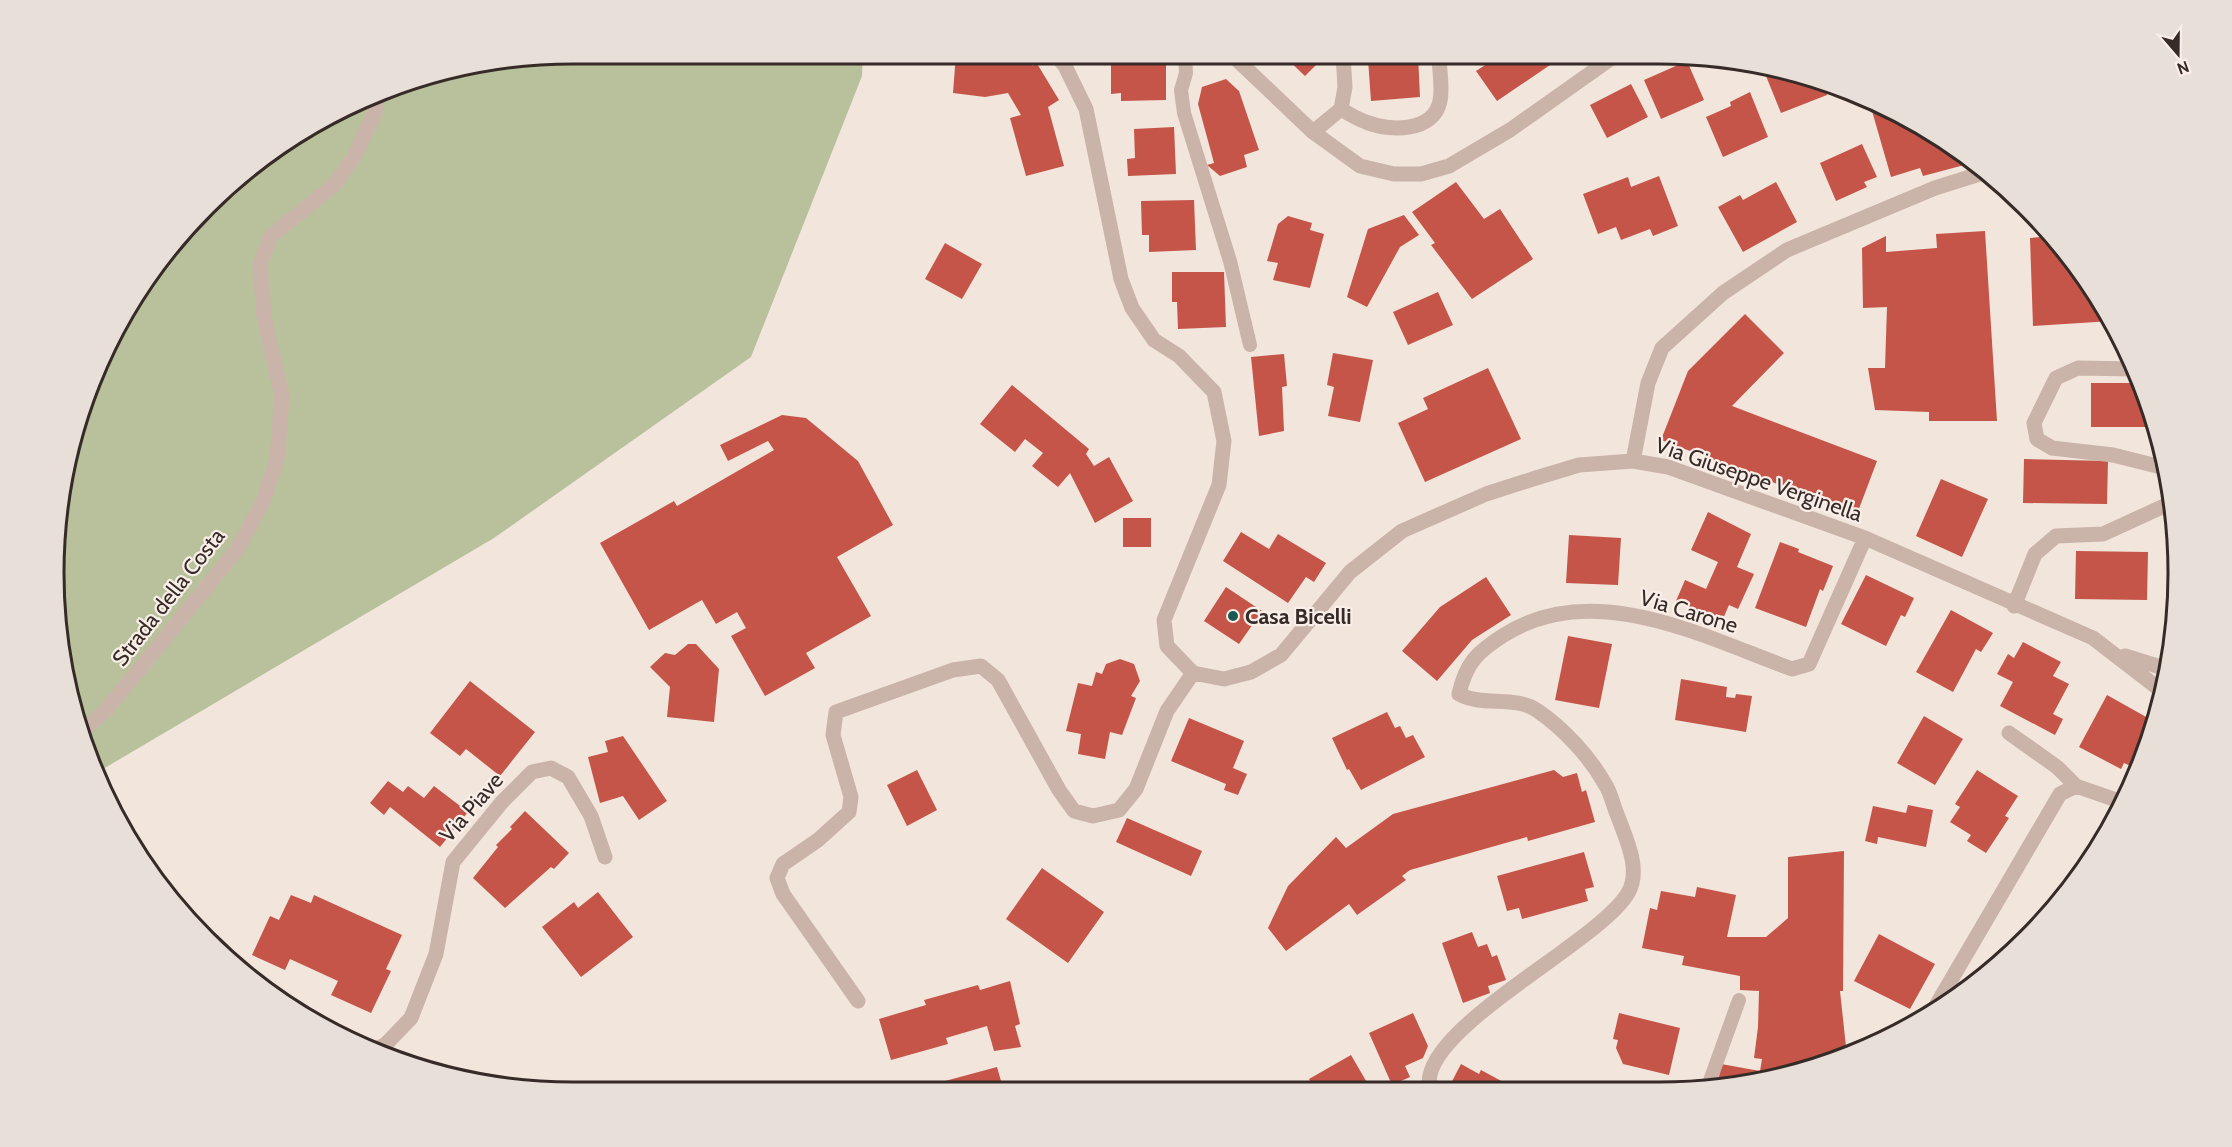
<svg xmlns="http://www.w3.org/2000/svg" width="2232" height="1147" viewBox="0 0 2232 1147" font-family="Cabin,sans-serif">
  <rect width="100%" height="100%" fill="#f2e5dc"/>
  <path fill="#b9c19c" d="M574 54H863L862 76 751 357 494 538 98 772 58 641 64 472 124 313 183 231 257 162 406 82Z"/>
  <path fill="#c45548" d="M956 54H1033L1032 66 1036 62 1059 100 1048 107 1064 166 1026 176 1010 118 1021 115 1008 93 985 97 953 93Z
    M1283 55H1326L1305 76Z
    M1356 55H1418L1420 97 1371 101 1368 59 1357 60Z
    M1490 55H1543L1550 65 1497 101 1476 71 1493 60Z
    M1111 58H1133V65H1166V100L1121 101V93L1111 94Z
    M1687 61 1704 100 1661 119 1644 80Z
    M1782 70 1823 83 1827 95 1781 113 1766 76Z
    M1226 79 1239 91 1259 150 1244 155 1247 167 1220 176 1207 165 1214 163 1198 104 1202 87Z
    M1631 84 1648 117 1607 138 1590 105Z
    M1750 92 1768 137 1723 157 1706 117 1731 106 1730 102Z
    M1886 107 1967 156 1968 164 1923 176 1920 168 1891 177 1872 111Z
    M1174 127 1176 174 1128 176 1127 159 1135 158 1134 129Z
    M1862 144 1877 177 1864 182 1867 187 1836 201 1820 163Z
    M257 162 263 166 245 186 238 180Z
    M1659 176 1678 226 1653 236 1650 229 1621 240 1616 227 1598 234 1583 194 1628 177 1631 187Z
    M1456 182 1484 219 1500 209 1533 259 1472 299 1431 245 1435 243 1412 212Z
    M1776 182 1797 222 1743 252 1718 207 1740 195 1743 200Z
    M1194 200 1196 250 1149 252V235H1142L1141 201Z
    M1404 215 1419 235 1400 247 1367 307 1347 297 1368 229Z
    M1288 216 1312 223 1310 230 1324 234 1310 288 1273 280 1278 263 1267 261 1278 224Z
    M1985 231 1997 421H1929V412L1875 410 1868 368H1885L1887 307 1863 308 1862 248 1886 236V252L1937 248 1936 234Z
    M2052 236 2108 313 2112 321 2033 326 2030 238Z
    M945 243 982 264 962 299 925 279Z
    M1172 272H1224L1226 327 1178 329 1177 302H1172Z
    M1438 292 1453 325 1408 345 1393 312Z
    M1745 314 1784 353 1732 406 1877 461 1857 514 1661 440 1688 371Z
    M1333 353 1373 360 1360 422 1328 416 1334 387 1327 385Z
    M1284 354 1287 386 1282 387 1284 431 1259 436 1251 357Z
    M1488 368 1521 439 1425 482 1398 423 1428 409 1423 398Z
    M2091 383H2140L2150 406 2155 427H2091Z
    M1012 385 1089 449 1086 454 1094 466 1109 457 1133 501 1095 523 1070 473 1058 487 1032 466 1043 453 1025 439 1015 452 980 424Z
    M782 415 806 418 858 461 893 525 837 557 871 616 806 653 815 668 765 696 731 636 746 628 737 612 716 624 702 600 649 630 600 543 674 501 677 506 774 450 768 441 728 461 720 445Z
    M2024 459 2108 461 2107 504 2023 503Z
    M1941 479 1988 499 1962 557 1916 536Z
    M1708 512 1751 534 1737 567 1754 574 1738 609 1729 605 1722 621 1676 601 1685 580 1706 589 1718 562 1691 550Z
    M1123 518H1151V547H1123Z
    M1241 532 1269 549 1278 534 1326 563 1314 582 1306 577 1288 603 1223 561Z
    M1569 535 1621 538 1618 585 1566 583Z
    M1780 542 1799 549 1798 552 1833 566 1823 591 1820 589 1806 627 1755 608Z
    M2076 551 2148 552 2147 600 2075 599Z
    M1866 575 1914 598 1905 617 1901 615 1886 646 1841 624Z
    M1486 577 1511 615 1472 640 1437 681 1402 651 1440 607Z
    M1226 587 1262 611 1239 644 1204 621Z
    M1951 610 1993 633 1981 652 1976 649 1953 692 1916 672Z
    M1568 636 1612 644 1599 708 1555 700Z
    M2023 642 2061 662 2053 676 2069 684 2053 714 2063 719 2055 735 2000 706 2013 682 1997 674 2008 654 2014 658Z
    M688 644H696L719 669 714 722 667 717 670 687 650 667 665 653 675 655Z
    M1120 659 1134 664 1140 681 1131 696 1136 698 1122 735 1110 732 1105 759 1078 754 1081 734 1066 731 1078 683 1092 686 1096 672 1102 674 1106 664Z
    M1681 679 1727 687 1726 697 1735 698 1736 694 1752 696 1746 732 1675 720Z
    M470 681 535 732 500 776 466 749 460 756 430 733Z
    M2107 695 2148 718 2144 726 2152 731 2137 769 2124 763 2121 769 2079 747Z
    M1387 712 1395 728 1400 726 1406 738 1413 735 1425 757 1361 790 1349 769 1347 770 1332 738Z
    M1924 716 1963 739 1935 785 1897 763Z
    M1189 718 1244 741 1233 768 1247 774 1238 795 1224 790 1226 784 1171 761Z
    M623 736 667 801 639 820 623 796 600 803 588 757 608 752 605 741Z
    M917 770 937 810 907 826 887 785Z
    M1554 770 1563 777 1577 773 1582 792 1586 790 1595 822 1528 841 1527 837 1410 870 1402 876 1406 880 1357 915 1349 904 1286 951 1268 928 1288 886 1336 837 1346 848 1393 814Z
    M1977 770 2018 796 2005 816 2009 818 1986 853 1967 841 1971 835 1950 822 1960 807 1955 804Z
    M388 781 403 792 408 786 424 798 434 786 468 812 440 847 390 807 384 815 370 803Z
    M1908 805 1933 810 1926 847 1878 837 1877 844 1865 841 1873 806 1906 813Z
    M525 811 569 853 554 869 551 867 505 908 473 878 498 847 496 845 512 829 510 827Z
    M1127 818 1202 851 1191 876 1116 842Z
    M1844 851 1843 991H1840L1847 1056 1727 1089H1717L1721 1064 1760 1071 1762 1059 1754 1058 1758 1027 1759 991 1740 990V976L1682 965 1684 956 1642 948 1650 908 1657 910 1661 891 1695 897 1697 887 1736 895 1727 937H1766L1788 918V857Z
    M1584 852 1594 887 1585 889 1588 901 1522 919 1519 908 1507 911 1497 876Z
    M1042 868 1104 912 1068 963 1006 919Z
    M598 892 633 937 581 977 542 927 574 902 578 908Z
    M291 895 311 903 314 895 402 935 386 969 391 971 371 1013 331 995 338 981 290 959 285 970 252 955 270 916 279 920Z
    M1472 932 1478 947 1487 944 1492 957 1497 955 1506 980 1488 986 1490 993 1463 1003 1442 943Z
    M1879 934 1935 964 1910 1009 1854 981Z
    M1010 981 1020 1024 1015 1026 1021 1047 994 1051 987 1026 946 1038 948 1044 891 1060 879 1019 926 1005 924 1000 978 985 980 990Z
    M1413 1013 1428 1046 1423 1058 1405 1066 1410 1077 1392 1085 1369 1033Z
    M1619 1013 1680 1028 1669 1075 1623 1064 1616 1048 1618 1040 1613 1039Z
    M1351 1055 1369 1086 1362 1090H1304L1312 1085 1309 1079Z
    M1461 1064 1479 1074 1481 1070 1516 1089H1448Z
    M997 1067 1003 1088 933 1091 947 1086 945 1081Z"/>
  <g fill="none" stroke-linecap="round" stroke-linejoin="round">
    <path stroke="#cab3a8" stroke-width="14" d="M1185 55 1186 73 1181 90 1184 113 1230 261 1250 345
      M1707 1089 1739 1000"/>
    <path stroke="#cab3a8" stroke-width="15" d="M1055 54 1065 66 1086 109 1121 279 1132 308 1154 340 1179 356 1214 392 1224 441 1219 485 1164 620 1167 646 1193 673 1224 679 1251 672 1281 655 1350 572 1402 531 1486 494 1536 478 1579 465 1633 461 1668 467 1865 538 2093 638 2163 692
      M1232 55 1313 132 1360 166 1394 174H1421L1449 166 1510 130 1616 55
      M1341 109 1345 87 1343 55
      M1313 132 1341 109C1349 114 1357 119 1366 122 1390 132 1434 132 1440 101 1443 87 1439 69 1439 55
      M2133 369 2078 368 2056 378 2034 423 2037 439 2052 448 2113 455 2165 468
      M1633 461 1648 383 1662 348 1723 293 1787 250 1935 188 1986 172
      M2014 606 2035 554 2056 536 2103 534 2173 502
      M2125 656 2167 669
      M85 729 106 710 236 551 262 504 277 460 282 396 264 316 260 265 271 236 334 185 354 157 375 112 376 98
      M2009 733 2057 767 2076 786
      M858 1001 783 894 777 878 783 864 818 840 849 812 851 797 833 735 836 712 953 670 981 666 998 680 1059 790 1074 811 1093 816 1119 810 1136 789 1167 711 1193 673
      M1934 1009 2060 794 2076 786 2125 803
      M373 1051 386 1044 411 1018 436 954 453 862 502 802 532 772 551 768 568 777 591 816 605 857
      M1430 1089C1415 1031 1599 943 1628 893 1642 869 1625 837 1617 814 1613 805 1611 793 1605 784 1590 757 1564 729 1538 711 1516 695 1482 707 1459 694 1466 663 1477 652 1504 635 1594 578 1704 637 1792 669L1809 664 1865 538"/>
  </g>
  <circle fill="#1e5854" stroke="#f9efe8" stroke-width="2" cx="1233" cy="616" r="6"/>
  <g text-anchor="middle" stroke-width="4.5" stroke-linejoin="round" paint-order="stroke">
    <g font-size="22" fill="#372b28" stroke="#f9efe8">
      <text transform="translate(1759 479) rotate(19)" y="8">Via Giuseppe Verginella</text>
      <text transform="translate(168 597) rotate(-52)" y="8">Strada della Costa</text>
      <text transform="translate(1689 611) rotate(17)" y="8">Via Carone</text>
      <text transform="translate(471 807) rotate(-49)" y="8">Via Piave</text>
    </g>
    <g font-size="22" font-weight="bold" fill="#372b28" stroke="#f9efe8" text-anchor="start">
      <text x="1245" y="624">Casa Bicelli</text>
    </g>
  </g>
  <path d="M0 0H2232V1147H0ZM573 64H1659A509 509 0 0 1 2168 573V573A509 509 0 0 1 1659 1082H573A509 509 0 0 1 64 573V573A509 509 0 0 1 573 64Z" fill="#e9dfd9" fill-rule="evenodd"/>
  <path fill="none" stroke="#372b28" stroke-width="3" d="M573 64H1659A509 509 0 0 1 2168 573V573A509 509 0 0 1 1659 1082H573A509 509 0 0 1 64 573V573A509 509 0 0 1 573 64Z"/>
  <g transform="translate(2178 54) rotate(160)" stroke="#f9efe8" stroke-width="4.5" paint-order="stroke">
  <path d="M0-4.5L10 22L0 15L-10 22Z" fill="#372b28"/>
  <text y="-9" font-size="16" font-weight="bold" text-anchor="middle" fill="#372b28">N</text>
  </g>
</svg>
